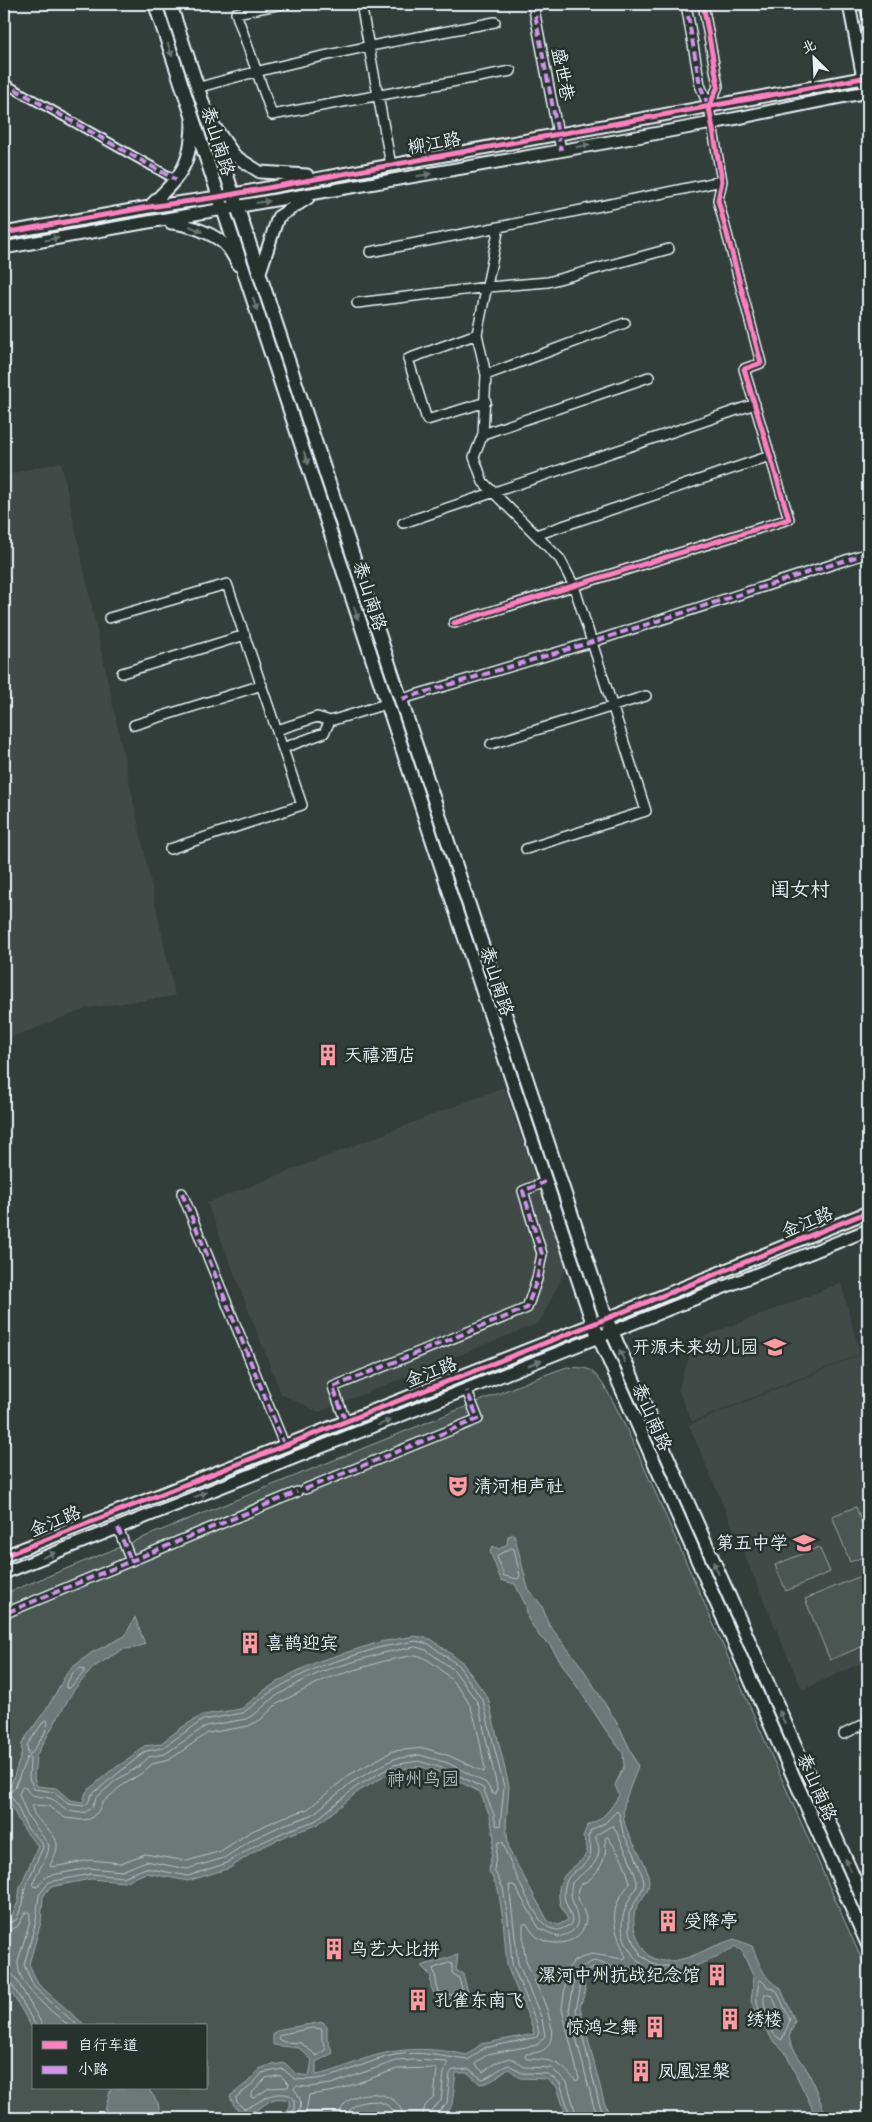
<svg xmlns="http://www.w3.org/2000/svg" width="872" height="2122" viewBox="0 0 872 2122" font-family="'Architects Daughter','LXGW WenKai TC',sans-serif">
  <rect width="100%" height="100%" fill="#323e39"/>
  <filter id="ink" filterUnits="userSpaceOnUse"><feTurbulence type="fractalNoise" baseFrequency=".02" numOctaves="2"/><feDisplacementMap in="SourceGraphic" scale="10" xChannelSelector="R" yChannelSelector="G"/><feConvolveMatrix kernelMatrix="1 2 1 2 8 2 1 2 1" color-interpolation-filters="sRGB"/></filter>
  <g filter="url(#ink)">
    <path fill="#3f4b46" d="M61 462 175 996 88 1008 4 1040V475Z
      M504 1087 566 1269 539 1323 319 1412 281 1394 207 1203Z
      M841 1283 860 1354 692 1422 678 1390 695 1340Z
      M860 1355 868 1384V1660L802 1690 689 1425Z"/>
    <path fill="#495651" stroke="#98a4a4" fill-rule="evenodd" d="M567 1367C574 1368 585 1367 590 1370 607 1381 627 1432 637 1451L868 1974V2118H4V1594L539 1377ZM34 2026H206V2088H34Z
      M856 1507 868 1539V1555L850 1562 832 1516Z
      M819 1547 830 1572 786 1591 775 1565Z
      M868 1573V1644L830 1660 805 1599Z"/>
    <path fill="#6d7978" stroke="#9ea9ab" d="M514 1534 528 1588 542 1606 549 1625 582 1667 620 1728 638 1766C634 1779 627 1793 624 1806 618 1833 648 1855 649 1882 649 1895 635 1903 634 1916 633 1927 636 1936 641 1945 656 1974 691 1957 712 1947 719 1944 727 1942 734 1939L752 1946C759 1962 763 1980 780 1987L795 2021 789 2037 791 2045 809 2073 827 2118H817L785 2052 772 2039 756 2015 751 2001 754 1978 742 1951 734 1946 731 1950 676 1975 679 1983C657 1985 616 1979 595 1972L584 1977 585 1992 580 2007 604 2102 611 2118H567L557 2087 546 2079 520 2078 509 2069C495 2075 497 2082 480 2084L468 2073H456L452 2104 450 2109 438 2118H391L373 2112 354 2118H280L289 2108V2100C272 2096 271 2101 258 2109 253 2112 247 2113 242 2115L233 2104 230 2096 248 2082 259 2069 267 2066 285 2063 296 2074 309 2076 312 2060 299 2048 273 2045V2033L281 2029 323 2022 327 2027V2039L333 2053 316 2062V2075C333 2072 348 2065 364 2059 399 2047 431 2047 467 2055L481 2044 534 2034 531 2023 507 1966 503 1919 498 1889 489 1871 494 1838 490 1816 480 1792 444 1774 419 1766 396 1770 359 1791 317 1825 288 1835 258 1849 230 1868 188 1881 146 1873 124 1882 91 1879 50 1887 43 1897 41 1922 29 1964 38 1984 86 2026H34V2031L4 1980V1921L11 1918 18 1902 20 1887 38 1846C24 1832 17 1819 9 1800H4V1788L11 1785 21 1755 22 1743 49 1705 68 1671 91 1653 125 1636 135 1617 145 1644 135 1648 123 1649 94 1667 73 1691 36 1756 34 1778 37 1786 56 1788 70 1800 83 1802 86 1792 109 1772 132 1757 144 1746 160 1744 181 1728 202 1715 241 1709 266 1689 293 1673 319 1661 380 1642 415 1636 431 1639 462 1662 488 1698 509 1786 506 1825 509 1850 548 1921 558 1925 568 1920C565 1913 559 1906 559 1898 555 1867 589 1865 587 1848 587 1845 584 1840 583 1837L587 1826C605 1817 609 1812 619 1795L615 1785 624 1766 623 1753 607 1732 549 1644 540 1637 528 1619 526 1606 515 1584 501 1580 490 1551 493 1546 499 1549 507 1544 508 1536Z
      M458 1955 456 1970 463 1974 468 1992 455 1999 441 2001C433 1995 429 1986 431 1976L421 1966Z
      M111 2088H148L158 2103 161 2118H103Z"/>
    <g fill="none" stroke-linecap="round" stroke-linejoin="round">
      <path stroke="#b7c1c5" stroke-width="1" d="M512 1548 514 1549 520 1576 518 1579 504 1576 497 1557 498 1555Z
        M416 1647 426 1650 454 1670 478 1703 497 1787 496 1794H493L486 1783 448 1763 420 1755 394 1759 352 1782 312 1815 283 1825 253 1839 224 1858 187 1869 146 1861 122 1871 89 1868 47 1876 37 1887 33 1886C35 1871 49 1859 49 1845L27 1815 19 1794 22 1787H25C32 1799 38 1795 49 1798 63 1802 62 1815 86 1812L92 1807 96 1798 115 1781 138 1767 149 1757 165 1754 206 1726 246 1719 255 1714 273 1698 298 1683 323 1671 383 1653Z
        M416 1655C435 1659 464 1690 471 1708 478 1727 481 1749 485 1769L484 1772 450 1756 424 1748 393 1751 349 1775 308 1809 281 1818 250 1832 221 1851 187 1861 145 1854 121 1863 90 1860 53 1867 50 1866C52 1859 58 1852 57 1844 55 1829 29 1819 33 1805L48 1806 65 1818 82 1820 90 1819 97 1813 103 1802 120 1787 142 1773 152 1764 169 1760 208 1733 249 1726 260 1720 277 1704 325 1679 384 1661Z
        M81 1668 84 1669V1672L70 1688H66V1685L72 1674Z
        M47 1720 48 1723 44 1735 31 1754 28 1755 27 1745 44 1721Z
        M608 1837 623 1861 630 1882C627 1888 622 1893 619 1899 609 1920 618 1938 626 1957L624 1959 591 1954 574 1961 567 1970 562 2009 579 2079 576 2081C558 2061 555 2060 527 2059L525 2057 526 2054C532 2053 539 2053 545 2049 565 2033 534 1983 527 1963 523 1952 523 1937 523 1925L526 1923C529 1927 532 1933 536 1936 553 1950 584 1943 586 1919 585 1909 575 1899 578 1889 580 1883 587 1882 590 1879 602 1868 608 1855 605 1839Z
        M4 1925 16 1920 23 1904 25 1888 43 1847C42 1839 33 1835 28 1829 21 1818 18 1802 9 1794L15 1787 27 1757 30 1759 29 1778 34 1789 54 1792 68 1804 83 1806 88 1803 91 1795 146 1751 162 1748 203 1720 243 1713 269 1693 295 1678 321 1666 381 1647 416 1641 429 1644 458 1665 483 1701 504 1787 500 1826 496 1825 494 1815 483 1788 446 1769 418 1761 394 1765 356 1787 315 1821 286 1831 256 1845 227 1863 188 1876 146 1868 123 1877 91 1874 49 1882 39 1895 36 1921 24 1965 34 1987 78 2026
        M4 1932 17 1927 26 1912H30V1921L18 1961C16 1987 52 2010 69 2026
        M449 1963 452 1964V1973L459 1978 462 1989 454 1994 442 1996C434 1987 438 1978 433 1969Z
        M4 1972 10 1973 15 1977 43 2026
        M4 1978 10 1981 36 2026
        M761 1980 768 1987 777 1991 790 2020 782 2040C771 2035 760 2015 757 2003 756 1997 758 1989 759 1982Z
        M765 1994 772 1996 783 2020 780 2028C770 2023 760 2004 765 1994Z
        M312 2028 322 2029V2040L326 2049 317 2056 301 2043 284 2042 278 2039 279 2036 283 2034Z
        M281 2076 289 2084 288 2087 269 2088 254 2098 251 2097V2094L266 2078Z
        M287 2118 294 2110V2099L290 2095C268 2090 263 2102 244 2109L237 2102 236 2097 251 2086 262 2073 283 2069 295 2079C331 2084 360 2062 395 2055 420 2050 443 2057 468 2060L484 2048 537 2037 539 2032 536 2021 512 1964 508 1919 503 1888 494 1870 498 1842H503C506 1857 534 1916 545 1925 548 1928 555 1930 559 1930L570 1925 572 1921C570 1908 561 1900 565 1886 570 1863 600 1871 588 1837L591 1830 605 1823 617 1811 619 1813 623 1833 635 1855 644 1881 643 1888 629 1913V1931L641 1956 658 1966H673L675 1968 670 1978 667 1979 613 1973 595 1967 580 1976V1991L576 2009 599 2103 605 2118
        M295 2118C303 2109 302 2098 294 2089L296 2086 309 2087 331 2084 396 2061 414 2060 447 2062 448 2064 444 2073 441 2101 431 2110 430 2118
        M305 2118 309 2095 335 2091 397 2069 435 2068 437 2070 434 2097 425 2106 422 2118
        M339 2118C340 2086 402 2085 403 2118
        M347 2118C348 2096 394 2095 396 2118
        M436 2118 437 2113 447 2103 450 2074 453 2070 469 2069 482 2079C492 2077 498 2068 509 2065L522 2073 548 2074 560 2083 571 2118
        M577 2118 567 2082 551 2068 524 2067 515 2060 509 2058 495 2063 483 2072 475 2064 487 2054 537 2045 545 2036 542 2019 518 1963 509 1885H514L539 1928 558 1937C596 1928 565 1906 572 1883 580 1872 597 1870 599 1850 599 1844 595 1840 596 1835L613 1825 629 1858 637 1881V1886C621 1912 614 1931 636 1959 638 1962 642 1963 644 1966L641 1969 614 1967 594 1961 579 1968 574 1974 573 1990 569 2010 593 2104 599 2118"/>
      <g stroke="#e8f1f8" stroke-width="11">
        <path id="pedestrian" d="M4 83 176 180"/>
      </g>
      <g stroke="#e8f1f8" stroke-width="12">
        <path id="minor" d="M282 4 236 13 272 115 511 71
          M361 4 391 165
          M533 4 561 150
          M686 4 700 85 709 107
          M197 88C295 59 395 41 495 22
          M370 252 499 227
          M357 303 488 287 548 282 669 249
          M477 334 408 359 427 420 486 402
          M486 375 625 323
          M483 434 486 375 477 334 499 227 722 181
          M403 523 755 404
          M536 535 770 456
          M109 618 227 584 302 805 170 849
          M454 623 789 519 744 369 761 363 718 200 722 181 709 107 718 86 703 4
          M122 673 245 635
          M868 698 866 699 868 704
          M402 699 592 642 868 553
          M134 725 262 685
          M277 730 317 717 330 721 386 704
          M491 744 646 696
          M283 748 324 733 330 721
          M526 849 646 811 574 586 560 559 483 482 474 457 483 434 649 377
          M182 1193 284 1444
          M345 1420 333 1387 527 1308 537 1279 542 1254 523 1191 545 1182
          M305 1489 478 1419 467 1391
          M118 1528 131 1561
          M8 1612 297 1492
          M844 1734 868 1722
          M4 1739V1757"/>
      </g>
      <g stroke="#e8f1f8" stroke-width="15">
        <path id="tertiary" d="M849 4 864 83
          M866 4 868 14
          M212 123 235 156 260 172 307 175
          M149 207C181 175 192 166 192 119
          M171 223C188 224 217 234 228 248 232 253 235 259 238 265
          M4 233 149 207 218 197 868 77
          M4 248C240 204 477 168 712 123 765 113 816 101 868 92
          M260 272 278 217 308 198
          M4 1556 593 1324 868 1212
          M4 1573 868 1230"/>
      </g>
      <g stroke="#e8f1f8" stroke-width="16">
        <path id="secondary" d="M155 4 593 1324 868 1945
          M170 4 606 1318 868 1910"/>
      </g>
      <use href="#pedestrian" stroke="#26332d" stroke-width="7"/>
      <use href="#minor" stroke="#26332d" stroke-width="9"/>
      <use href="#tertiary" stroke="#26332d" stroke-width="11"/>
      <use href="#secondary" stroke="#26332d" stroke-width="12"/>
      <path stroke="#d193ec" stroke-width="4" stroke-dasharray="8 4" stroke-linecap="butt" d="M533 4 561 150
        M686 4 700 85 709 107
        M4 83 176 180
        M868 698 866 699 868 704
        M402 699 592 642 868 553
        M182 1193 284 1444
        M345 1420 333 1387 527 1308 537 1279 542 1254 523 1191 545 1182
        M305 1489 478 1419 467 1391
        M118 1528 131 1561
        M8 1612 297 1492
        M4 1739V1757"/>
      <g stroke="#26332d" stroke-width="8">
        <path id="cycleway" d="M4 233 149 207 218 197 868 77
          M454 623 789 519 744 369 761 363 718 200 722 181 709 107 718 86 703 4
          M4 1556 593 1324 868 1212"/>
      </g>
      <use href="#cycleway" stroke="#ff80c0" stroke-width="5"/>
    </g>
    <defs><path id="oneway-solid" d="M-6-.8H1V-3.2L6.5 0L1 3.2V.8H-6Z" transform="scale(1.25)"/></defs>
    <g fill="#6a7674">
      <use href="#oneway-solid" transform="translate(170 50) rotate(72)"/>
      <use href="#oneway-solid" transform="translate(583 146) rotate(-10)"/>
      <use href="#oneway-solid" transform="translate(424 175) rotate(-10)"/>
      <use href="#oneway-solid" transform="translate(263 202) rotate(-8)"/>
      <use href="#oneway-solid" transform="translate(196 229) rotate(25)"/>
      <use href="#oneway-solid" transform="translate(52 239) rotate(-11)"/>
      <use href="#oneway-solid" transform="translate(255 304) rotate(72)"/>
      <use href="#oneway-solid" transform="translate(306 458) rotate(72)"/>
      <use href="#oneway-solid" transform="translate(356 613) rotate(72)"/>
      <use href="#oneway-solid" transform="translate(622 1356) rotate(-114)"/>
      <use href="#oneway-solid" transform="translate(535 1363) rotate(-22)"/>
      <use href="#oneway-solid" transform="translate(384 1423) rotate(-21)"/>
      <use href="#oneway-solid" transform="translate(200 1495) rotate(-21)"/>
      <use href="#oneway-solid" transform="translate(49 1555) rotate(-22)"/>
      <use href="#oneway-solid" transform="translate(716 1568) rotate(-114)"/>
      <use href="#oneway-solid" transform="translate(782 1717) rotate(-114)"/>
      <use href="#oneway-solid" transform="translate(848 1865) rotate(-114)"/>
    </g>
  </g>
  <defs>
    <g id="building-bare" transform="scale(1.725)"><path d="M-4-6H4V6H1V3H-1V6H-4ZM-2.5-4.3h1.7v1.8h-1.7ZM.8-4.3h1.7v1.8H.8ZM-2.5-1h1.7V.8h-1.7ZM.8-1h1.7V.8H.8Z" fill="#ff9aa2" stroke="#26332d" stroke-width="2.5" paint-order="stroke"/></g>
    <g id="school-bare" transform="scale(1.725)"><path d="M0-5L7-2L0 1L-7-2ZM-4 1L0 2.5L4 1V4Q0 6-4 4Z" fill="#ff9aa2" stroke="#26332d" stroke-width="2.5" paint-order="stroke"/></g>
    <g id="theatre-bare" transform="scale(1.725)"><path d="M-5-5.5Q0-4 5-5.5V0Q5 5 0 6Q-5 5-5 0ZM-3.3-2.5H-1v1.5H-3.3ZM1-2.5H3.3v1.5H1ZM-2.8 1Q0 5.5 2.8 1Z" fill="#ff9aa2" stroke="#26332d" stroke-width="2.5" paint-order="stroke"/></g>
  </defs>
  <g fill-rule="evenodd">
    <use href="#building-bare" x="328" y="1055"/>
    <use href="#school-bare" x="775" y="1347"/>
    <use href="#theatre-bare" x="458" y="1486"/>
    <use href="#school-bare" x="804" y="1543"/>
    <use href="#building-bare" x="250" y="1643"/>
    <use href="#building-bare" x="668" y="1921"/>
    <use href="#building-bare" x="334" y="1949"/>
    <use href="#building-bare" x="717" y="1975"/>
    <use href="#building-bare" x="418" y="2000"/>
    <use href="#building-bare" x="730" y="2019"/>
    <use href="#building-bare" x="655" y="2027"/>
    <use href="#building-bare" x="641" y="2071"/>
  </g>
  <g text-anchor="middle" stroke-width="5" stroke-linejoin="round" paint-order="stroke">
    <g font-size="18" fill="#e8f1f8" stroke="#26332d">
      <text transform="translate(563 74) rotate(79)" y="6">盛世巷</text>
      <text transform="translate(218 141) rotate(72)" y="6">泰山南路</text>
      <text transform="translate(434 143) rotate(-10)" y="6">柳江路</text>
      <text transform="translate(370 596) rotate(72)" y="6">泰山南路</text>
      <text transform="translate(497 981) rotate(72)" y="6">泰山南路</text>
      <text transform="translate(807 1222) rotate(-22)" y="6">金江路</text>
      <text transform="translate(431 1372) rotate(-21)" y="6">金江路</text>
      <text transform="translate(652 1417) rotate(66)" y="6">泰山南路</text>
      <text transform="translate(55 1521) rotate(-22)" y="6">金江路</text>
      <text transform="translate(817 1787) rotate(66)" y="6">泰山南路</text>
    </g>
    <g font-size="18" fill="#e8f1f8" stroke="#26332d" text-anchor="start">
      <text x="344" y="1061">天禧酒店</text>
      <text x="758" y="1353" text-anchor="end">开源未来幼儿园</text>
      <text x="474" y="1492">清河相声社</text>
      <text x="788" y="1549" text-anchor="end">第五中学</text>
      <text x="266" y="1649">喜鹊迎宾</text>
      <text x="684" y="1927">受降亭</text>
      <text x="350" y="1955">鸟艺大比拼</text>
      <text x="700" y="1981" text-anchor="end">漯河中州抗战纪念馆</text>
      <text x="434" y="2006">孔雀东南飞</text>
      <text x="746" y="2025">绣楼</text>
      <text x="638" y="2033" text-anchor="end">惊鸿之舞</text>
      <text x="658" y="2077">凤凰涅槃</text>
    </g>
    <g font-size="18" fill="#b0bbbe" stroke="#26332d">
      <text x="423" y="1785">神州鸟园</text>
    </g>
    <g font-size="20" fill="#e8f1f8" stroke="#26332d">
      <text x="800" y="896">闺女村</text>
    </g>
  </g>
  <rect width="872" height="2122" fill="none" stroke="#26332d" stroke-width="20"/>
  <rect x="10" y="10" width="852" height="2102" fill="none" stroke="#e8f1f8" stroke-width="2" filter="url(#ink)"/>
  <rect x="32" y="2024" width="175" height="65" fill="#26332d" stroke="#747f7e"/>
  <rect x="42" y="2041" width="25" height="8" fill="#ff80c0" stroke="#747f7e"/>
  <text x="78" y="2050" font-size="15" fill="#e8f1f8">自行车道</text>
  <rect x="42" y="2066" width="25" height="8" fill="#d193ec" stroke="#747f7e"/>
  <text x="78" y="2074" font-size="15" fill="#e8f1f8">小路</text>
  <g transform="translate(814 58) rotate(336)" stroke="#26332d" stroke-width="4" paint-order="stroke">
  <path d="M0-4L9 19L0 12L-9 19Z" fill="#e8f1f8"/>
  <text y="-8" font-size="14" font-weight="bold" text-anchor="middle" fill="#e8f1f8">北</text>
  </g>
</svg>
